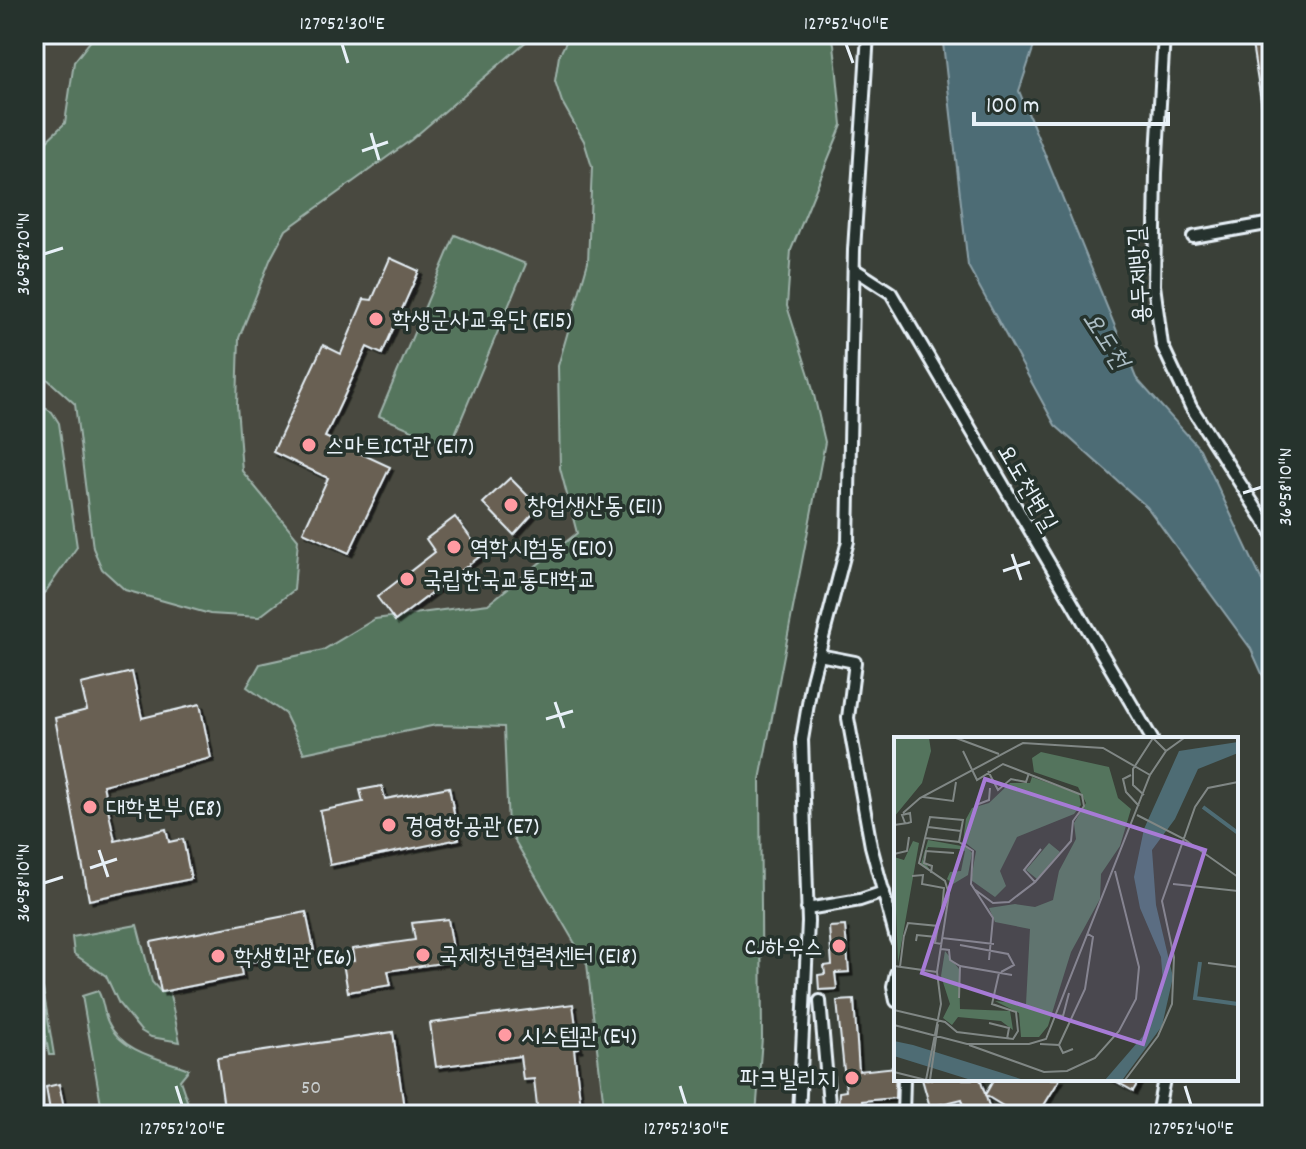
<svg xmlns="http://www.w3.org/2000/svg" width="1306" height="1149" viewBox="0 0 1306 1149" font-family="Dekko,'Poor Story',sans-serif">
  <defs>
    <filter id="shadow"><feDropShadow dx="3.5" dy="3.5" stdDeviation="0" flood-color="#0009"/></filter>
  </defs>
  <rect width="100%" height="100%" fill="#3a4038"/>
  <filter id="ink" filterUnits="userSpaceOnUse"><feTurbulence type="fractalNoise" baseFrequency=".0125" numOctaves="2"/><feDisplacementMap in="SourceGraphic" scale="16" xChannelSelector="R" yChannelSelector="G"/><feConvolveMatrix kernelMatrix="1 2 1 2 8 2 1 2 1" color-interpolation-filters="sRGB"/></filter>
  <g filter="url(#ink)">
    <path fill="#484a40" d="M34 34H96L74 62 65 124 34 153Z
      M535 34H570L559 56 562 102 584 141 592 167 588 262 583 287 560 468 577 533 503 688 508 829 587 964 605 1115H34V376L45 377 75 404 93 548 102 569 298 539 242 471 237 405 239 338 272 257 286 230 411 140Z"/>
    <path fill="#54745d" stroke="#9eb2aa" stroke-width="2" d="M96 34H535L411 140 286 230 271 258 239 338 237 405 242 471 298 539 294 590 259 617 210 614 125 590 102 569 93 548 75 404 45 377 34 376V153L65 123 74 62Z
      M570 34H831L834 44 842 125 791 250 787 306 810 378 825 442 760 780 762 1038 756 1115H605L587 964 508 829 504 727 436 725 304 753 285 714 247 687 260 664 323 650 375 619 488 604 577 533 560 468 558 366 588 262 592 167 584 141 562 102 555 81 559 56Z
      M455 235 526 264 450 446 379 416Z
      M34 402 52 412 59 423 77 547 46 591 34 601Z
      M137 925 152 982 161 992 169 990 180 1042 151 1037 141 1031 119 1004 106 976 74 954 72 937Z
      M43 989 54 1055H49L40 1004 34 1005V990Z
      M98 991C104 1001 103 1012 108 1022 121 1052 161 1059 189 1069L180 1080 192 1115H103L82 996Z"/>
    <path fill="#4e6c74" stroke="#8ca1a9" stroke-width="2" d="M942 34H1038L1019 91 1136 378 1200 449 1272 602V696L1251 649 1147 507 1055 425 968 266Z"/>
    <path fill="#696052" stroke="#e8f1f8" stroke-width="2" filter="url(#shadow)" d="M1252 44 1272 46V131L1266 132Z
      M390 258 419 271 382 354 367 347 325 437 390 467 349 553 303 532 328 478 273 452 323 345 341 354 364 299 372 300Z
      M510 478 539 507 514 535 483 503Z
      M455 517 483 554 395 621 377 597 435 552 426 539Z
      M132 672 142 718 200 704 211 758 103 785 115 841 166 829 169 842 183 839 191 879 89 900 55 718 87 710 81 684Z
      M382 786 385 799 449 787 459 839 330 865 320 811 363 802 360 790Z
      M306 912 314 950 240 964 242 976 161 992 151 942Z
      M448 919 455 961 388 971 391 985 348 992 343 963 354 961 352 949 415 940 412 923Z
      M845 926 849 972 835 973 837 989 819 990 818 975 825 974 824 966 832 965 829 927Z
      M854 1000 859 1071 896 1067 895 1098 862 1101 863 1115H838L839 1092 846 1091 837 1001Z
      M573 1004 579 1048 574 1049 582 1115H538L534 1079 523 1080 520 1056 436 1067 430 1023Z
      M393 1032 405 1115H225L217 1058Z
      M922 1079H980L992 1115H967L962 1099 930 1107Z
      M994 1079H1060L1038 1115H1018L985 1095Z
      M1112 1079H1140L1133 1091Z
      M59 1084 64 1108 50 1111 46 1087Z"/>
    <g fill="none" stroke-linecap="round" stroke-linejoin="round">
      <g stroke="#e8f1f8" stroke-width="16">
        <path id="street" d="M1164 34 1156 173 1154 285 1162 345 1191 407 1272 533
          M1193 237 1272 223
          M854 269 891 293 1152 739
          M819 655 855 662 848 718 871 846 896 939
          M807 909 860 900 884 892
          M896 973 893 986 896 1001
          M820 1001 830 1115
          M799 1115 808 922 802 740 812 680 848 541 854 250 868 34
          M903 1115 904 1079
          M1157 1115 1164 1079"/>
      </g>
      <use href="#street" stroke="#26332d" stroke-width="10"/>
    </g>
  </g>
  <path fill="none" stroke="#e8f1f8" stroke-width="3" d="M342 44 348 63M846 44 853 63M371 133 379 160M362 151 388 142M44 254 63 248M1243 493 1262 487M1012 554 1021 580M1003 571 1030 562M555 702 564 728M546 719 573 711M99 850 108 877M90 868 117 859M44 883 63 877M176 1086 182 1105M680 1086 686 1105M1185 1086 1191 1105"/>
  <g fill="#ff9aa2" stroke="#26332d" stroke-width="3">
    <circle cx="376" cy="319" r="8"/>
    <circle cx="309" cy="445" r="8"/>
    <circle cx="511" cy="505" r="8"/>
    <circle cx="454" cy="547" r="8"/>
    <circle cx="407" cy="579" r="8"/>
    <circle cx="90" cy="807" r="8"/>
    <circle cx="389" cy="825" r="8"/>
    <circle cx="839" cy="946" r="8"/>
    <circle cx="423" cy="955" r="8"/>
    <circle cx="218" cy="956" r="8"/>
    <circle cx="505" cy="1035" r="8"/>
    <circle cx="852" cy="1078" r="8"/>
  </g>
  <g text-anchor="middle" stroke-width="7" stroke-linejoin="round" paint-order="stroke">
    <g font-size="20" fill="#c8cdce">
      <text x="311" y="1093">50</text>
    </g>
    <g font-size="24" fill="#e8f1f8" stroke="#26332d">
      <text transform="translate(1138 275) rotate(-93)" y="8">용두제방길</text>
      <text transform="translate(1028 487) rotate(60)" y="8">요도천변길</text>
    </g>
    <g font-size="24" fill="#e8f1f8" stroke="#26332d" text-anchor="start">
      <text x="392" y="327">학생군사교육단 (E15)</text>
      <text x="325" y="453">스마트ICT관 (E17)</text>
      <text x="527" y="513">창업생산동 (E11)</text>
      <text x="470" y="555">역학시험동 (E10)</text>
      <text x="423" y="587">국립한국교통대학교</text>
      <text x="106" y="815">대학본부 (E8)</text>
      <text x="405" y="833">경영항공관 (E7)</text>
      <text x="823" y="954" text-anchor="end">CJ하우스</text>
      <text x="439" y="963">국제청년협력센터 (E18)</text>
      <text x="234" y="964">학생회관 (E6)</text>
      <text x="521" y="1043">시스템관 (E4)</text>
      <text x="836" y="1086" text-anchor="end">파크빌리지</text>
    </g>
    <g font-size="26" font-style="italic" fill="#aabcc3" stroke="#26332d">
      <text transform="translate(1107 339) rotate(57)" y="9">요도천</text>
    </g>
  </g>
  <g transform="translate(894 737)">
    <rect width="344" height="344" fill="#3a4038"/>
    <path d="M0 1H35L37 14 28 46 0 80ZM147 15 215 30 224 61 237 72 226 109 207 137 206 162 177 215 154 289 145 300H127L125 276 101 264 132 267 136 192 101 185 95 171 121 167 141 170 159 163 165 134 182 102 180 86 192 66 184 50 140 35 138 21ZM138 40 185 57 187 68 180 77 123 100 106 134 112 149 101 160 77 143 82 114 69 104 72 82 78 71 95 66 116 46H136ZM34 103 73 110 78 116 74 138 59 147 53 142 56 135 67 134 71 114 65 112 34 110 29 123 36 133 27 127ZM19 104 25 106 4 226 0 120 10 123ZM155 106 166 115 143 142 132 133ZM51 214 65 232 66 272 116 274 119 293 107 284 64 280 58 288 49 281 56 267 47 239Z" fill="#54745d"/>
    <path d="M344 5V16L304 32 281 82 258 113 262 168 279 240 268 289 229 342 211 343 249 299 269 245 267 220 246 171 240 140 250 92 285 14ZM0 304 19 308 130 343H77L0 319Z" fill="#4e6c74"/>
    <path fill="none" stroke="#4e6c74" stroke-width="4" d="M309 70 344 96M306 225 301 261 344 267"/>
    <path fill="none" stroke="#808785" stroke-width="2" d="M62 1 105 17M69 14 83 43 109 27 188 58 190 69 179 84 177 104 141 145M94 34 104 53 117 42 132 45 135 36M237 38 229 42 232 55 245 69M250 58 239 48V32L259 1 272 14M29 60 59 64 62 45M82 68 95 63 96 51M9 76 26 61 129 6 209 11 256 38M243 78 290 102 344 140M0 88 14 86 17 85 16 76 8 78 11 86M34 90 67 94M31 101 65 105 79 114 77 147 99 181 95 223M0 117 13 114 15 100M37 136 38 129 30 126 32 114 60 116M18 139 29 138 28 147 50 151 48 172M279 147 344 154M80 152 99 166 115 165 141 145 130 133 147 112M10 199 14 186 44 189 42 200M48 201 100 207M22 204 23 198 42 200 41 206 48 207M66 208 114 217 120 228 107 235M47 212 55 213 56 223 66 229 118 238M314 226 344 230M0 229 43 235M6 230 10 198M65 261 66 229M0 273 51 285 63 295 119 302 124 294 122 275 98 267 105 236M163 278 169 279 175 256M95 286 115 291 113 302M0 288 73 307H135L152 302 256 38 272 14 290 1M146 307 165 308 169 316 179 312M75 308 150 335 173 334 201 321 225 294 242 262 245 230 221 134M165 308 191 252 199 200 194 197M0 335 32 343M32 343 47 267 43 235 55 157 51 144 25 126 36 80 69 83 65 105M36 343 44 287M231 343 264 299 278 267 280 220 268 164 301 70 314 51 344 45"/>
    <path fill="#a77bd6" fill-opacity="0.15" stroke="#a77bd6" stroke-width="4" d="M91 42 311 113 249 307 28 236Z"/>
    <rect width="344" height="344" fill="none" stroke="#e8f1f8" stroke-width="4"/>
  </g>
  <rect width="1306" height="1149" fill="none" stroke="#26332d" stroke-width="88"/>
  <path d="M974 112v12h194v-12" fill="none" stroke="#e8f1f8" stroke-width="4"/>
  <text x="986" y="112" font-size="24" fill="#e8f1f8" stroke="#26332d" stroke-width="6" paint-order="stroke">100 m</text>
  <rect x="44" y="44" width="1218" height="1061" fill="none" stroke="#e8f1f8" stroke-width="3"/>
  <g font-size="20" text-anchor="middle" fill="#e8f1f8">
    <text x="342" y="29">127°52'30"E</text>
    <text x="846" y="29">127°52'40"E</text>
    <text transform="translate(22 254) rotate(-90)" y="7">36°58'20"N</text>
    <text transform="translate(1284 487) rotate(-90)" y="7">36°58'10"N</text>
    <text transform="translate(22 883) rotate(-90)" y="7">36°58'10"N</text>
    <text x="182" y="1134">127°52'20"E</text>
    <text x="686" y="1134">127°52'30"E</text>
    <text x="1191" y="1134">127°52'40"E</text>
  </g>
</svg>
